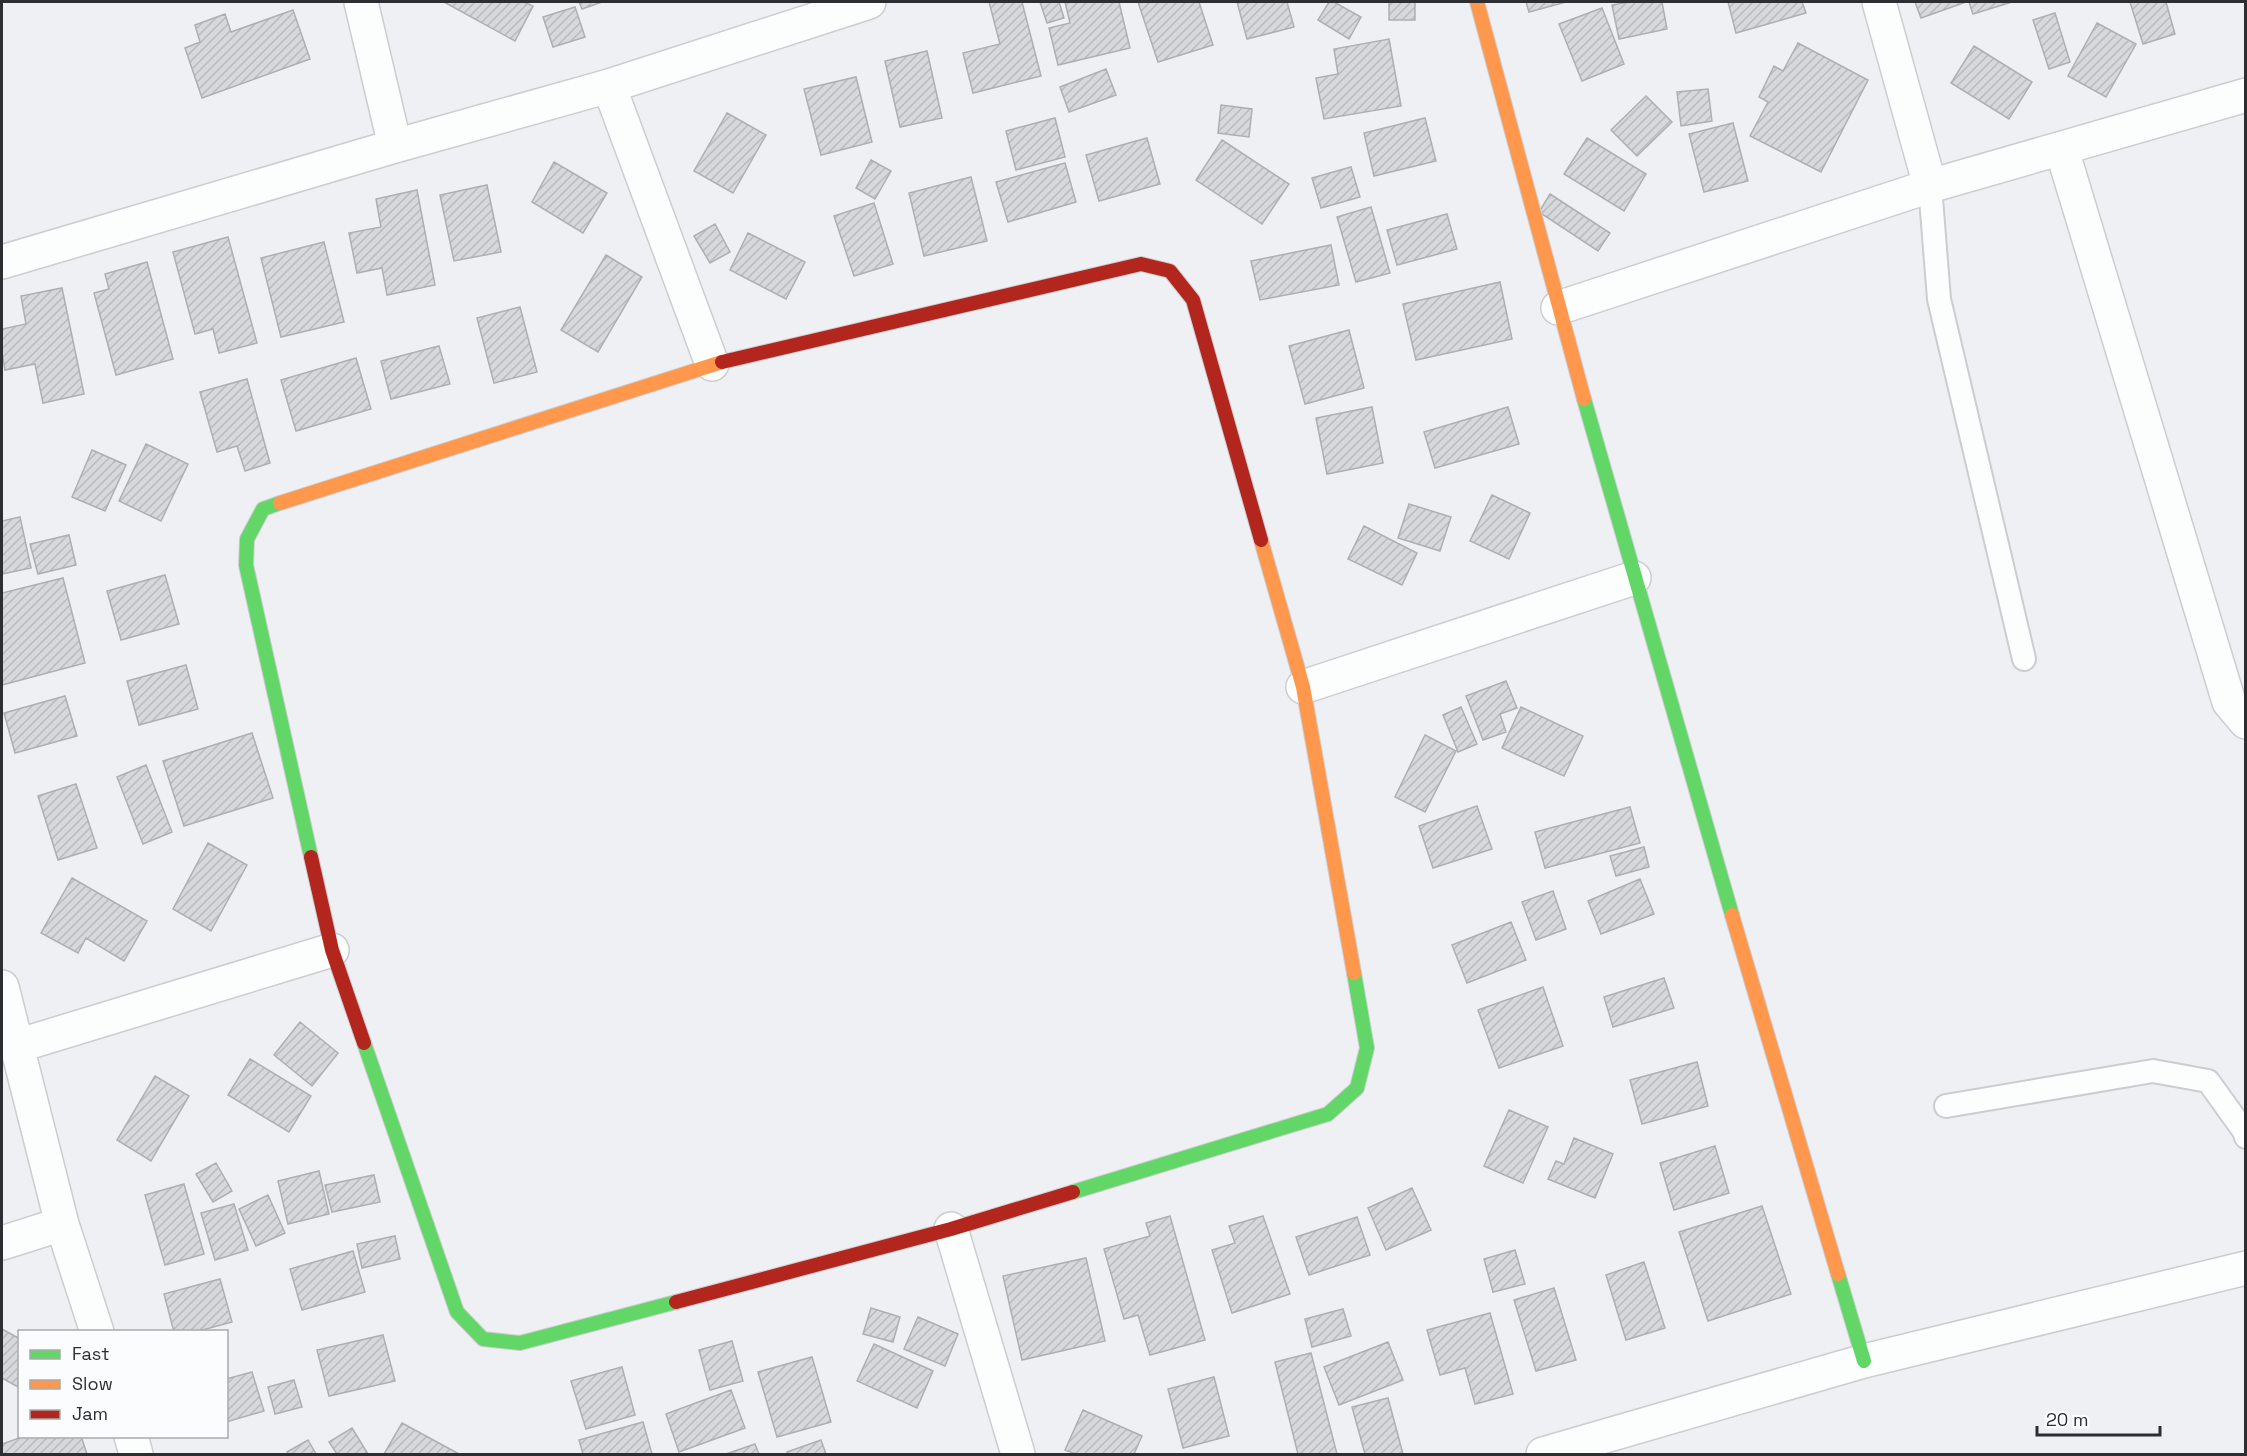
<svg xmlns="http://www.w3.org/2000/svg" width="2247" height="1456" viewBox="0 0 2247 1456" font-family="'Space Grotesk',sans-serif">
  <defs>
    <pattern id="building-hatch" width="6" height="6" patternUnits="userSpaceOnUse" patternTransform="scale(1.5)"><rect width="6" height="6" fill="#d6d8db"/><path d="M-1 1l2-2M0 6l6-6M5 7l2-2" fill="none" stroke="#b8babc"/></pattern>
  </defs>
  <rect width="100%" height="100%" fill="#eef0f4"/>
  <path fill="url(#building-hatch)" stroke="#adafb1" stroke-width="1.5" d="M444 2H524L533 6 515 41Z
    M579 2H602L582 9Z
    M989 2H1022L1041 76 973 93 963 53 1000 44Z
    M1040 2H1059L1064 18 1047 23Z
    M1065 2H1119L1130 48 1058 65 1049 28 1070 23Z
    M1138 2H1199L1213 45 1158 62Z
    M1237 2H1287L1294 27 1247 39Z
    M1329 2H1334L1361 17 1349 39 1318 20Z
    M1389 2H1415V20H1389Z
    M1526 2H1566L1529 12Z
    M1628 2H1662L1667 29 1619 39 1612 5Z
    M1728 2H1802L1806 13 1736 33Z
    M1915 2H1966L1921 18Z
    M1969 2H2012L1973 14Z
    M2130 2H2166L2175 34 2143 44Z
    M575 7 585 37 553 47 543 17Z
    M1602 8 1624 64 1582 81 1559 24Z
    M293 10 310 59 202 98 185 48 200 42 195 25 225 14 231 32Z
    M2055 13 2070 62 2049 69 2033 20Z
    M2097 23 2136 44 2106 97 2068 76Z
    M1389 39 1401 106 1324 119 1316 78 1338 74 1334 49Z
    M1798 43 1868 80 1821 172 1750 136 1768 102 1759 97 1774 66 1783 71Z
    M1974 46 2032 82 2009 119 1951 83Z
    M927 51 942 118 900 127 885 61Z
    M1106 69 1116 95 1069 112 1060 87Z
    M856 77 872 142 821 155 804 89Z
    M1708 89 1712 121 1681 126 1677 92Z
    M1646 96 1672 122 1637 156 1611 130Z
    M1221 105 1252 109 1249 137 1218 133Z
    M727 113 766 135 733 193 694 171Z
    M1055 118 1065 157 1016 170 1006 131Z
    M1425 118 1436 161 1374 176 1364 133Z
    M1733 123 1748 181 1704 192 1689 134Z
    M1147 138 1160 184 1099 201 1086 155Z
    M1587 138 1646 174 1624 211 1564 174Z
    M1222 140 1289 184 1262 224 1196 180Z
    M871 160 891 171 875 199 856 188Z
    M554 162 607 193 583 233 532 202Z
    M1065 163 1076 202 1008 222 996 182Z
    M1351 167 1360 197 1321 208 1312 178Z
    M971 177 987 241 924 256 909 193Z
    M487 185 501 252 454 261 440 195Z
    M417 190 435 285 387 295 382 268 357 273 349 233 381 227 376 199Z
    M1550 194 1610 233 1598 251 1539 212Z
    M874 203 893 264 854 276 834 216Z
    M1371 207 1390 273 1356 282 1337 217Z
    M1447 214 1457 249 1397 265 1387 230Z
    M715 224 730 252 710 263 694 236Z
    M748 233 805 262 786 299 730 270Z
    M228 237 257 343 219 353 213 329 195 334 173 252Z
    M324 242 344 322 281 337 261 258Z
    M1331 245 1339 285 1260 300 1251 261Z
    M606 255 642 277 598 352 561 330Z
    M147 262 173 359 116 375 94 293 109 289 105 274Z
    M1500 282 1512 339 1416 360 1403 304Z
    M62 288 84 394 43 403 35 364 5 370 2 352V329L26 324 21 296Z
    M520 307 537 372 494 383 477 318Z
    M1349 330 1364 388 1305 404 1289 346Z
    M439 346 450 384 391 399 381 361Z
    M356 358 371 409 296 431 281 380Z
    M247 379 270 463 245 471 237 446 217 452 200 392Z
    M1372 407 1383 463 1327 474 1316 418Z
    M1508 407 1519 444 1435 468 1424 432Z
    M146 444 188 464 161 521 119 501Z
    M92 450 126 465 105 511 72 497Z
    M1492 495 1530 513 1509 559 1470 541Z
    M1409 504 1451 517 1440 551 1398 538Z
    M20 517 31 568 2 574V521Z
    M1364 526 1417 553 1402 585 1348 559Z
    M69 535 76 565 38 574 30 544Z
    M165 575 179 624 121 640 107 591Z
    M63 578 85 663 2 685V593Z
    M186 665 198 709 139 725 127 681Z
    M1506 681 1517 708 1500 714 1506 732 1483 740 1466 696Z
    M65 696 77 736 15 753 4 713Z
    M1461 707 1477 744 1458 752 1443 715Z
    M1521 707 1583 736 1564 776 1502 748Z
    M252 733 273 798 184 826 163 761Z
    M1425 735 1456 751 1425 812 1395 797Z
    M146 765 172 832 143 844 117 777Z
    M76 784 97 848 58 860 38 796Z
    M1477 806 1492 849 1433 868 1419 826Z
    M1630 807 1640 843 1545 868 1535 832Z
    M208 843 247 865 211 931 173 909Z
    M1644 847 1649 867 1616 876 1610 856Z
    M72 878 147 921 124 961 86 938 78 953 41 933Z
    M1640 879 1654 914 1601 934 1588 901Z
    M1553 891 1566 929 1536 940 1522 902Z
    M1511 922 1526 960 1467 983 1452 945Z
    M1664 978 1674 1008 1613 1027 1604 997Z
    M1543 987 1563 1046 1499 1068 1478 1010Z
    M300 1022 338 1053 312 1086 274 1055Z
    M250 1059 311 1096 289 1132 228 1095Z
    M1697 1062 1708 1106 1642 1124 1630 1080Z
    M155 1076 189 1096 151 1161 117 1140Z
    M1509 1110 1548 1127 1523 1183 1484 1166Z
    M1574 1138 1613 1154 1595 1198 1548 1179 1556 1161 1564 1164Z
    M1715 1146 1729 1193 1674 1210 1660 1163Z
    M216 1163 232 1191 213 1202 196 1174Z
    M319 1171 329 1214 288 1224 278 1181Z
    M374 1175 380 1202 332 1212 325 1185Z
    M184 1184 204 1254 165 1265 145 1195Z
    M1412 1188 1431 1230 1386 1250 1368 1208Z
    M268 1195 285 1233 256 1246 239 1209Z
    M234 1204 248 1250 215 1260 201 1213Z
    M1762 1206 1791 1294 1708 1321 1679 1232Z
    M1170 1216 1205 1340 1150 1355 1138 1315 1124 1319 1104 1249 1150 1236 1146 1223Z
    M1263 1216 1290 1294 1232 1313 1212 1250 1235 1243 1229 1226Z
    M1357 1217 1370 1255 1309 1275 1296 1237Z
    M395 1236 400 1259 362 1268 357 1244Z
    M1515 1250 1525 1284 1493 1292 1484 1259Z
    M353 1251 365 1292 302 1310 290 1269Z
    M1086 1258 1105 1341 1022 1360 1003 1276Z
    M1644 1262 1665 1328 1626 1340 1606 1275Z
    M220 1279 232 1322 195 1332H174L164 1294Z
    M1554 1288 1576 1360 1536 1371 1514 1300Z
    M871 1308 900 1317 893 1342 863 1334Z
    M1343 1309 1351 1336 1312 1347 1305 1319Z
    M1490 1313 1513 1394 1475 1404 1465 1368 1440 1375 1427 1330Z
    M918 1317 958 1334 945 1366 904 1349Z
    M2 1329 20 1339 18 1387 2 1378Z
    M383 1335 395 1381 329 1396 317 1350Z
    M732 1341 743 1381 710 1390 699 1350Z
    M1388 1342 1403 1380 1339 1405 1324 1367Z
    M874 1344 933 1371 917 1408 857 1381Z
    M1311 1353 1337 1454H1298L1275 1362Z
    M812 1357 831 1422 777 1437 758 1372Z
    M622 1367 635 1415 586 1429 571 1381Z
    M252 1372 264 1411 226 1422V1379Z
    M1214 1377 1229 1436 1183 1448 1168 1389Z
    M294 1380 302 1407 275 1414 268 1387Z
    M731 1390 745 1428 679 1452 666 1414Z
    M1388 1398 1403 1454H1365L1352 1407Z
    M1083 1410 1142 1436 1134 1454H1076L1065 1450Z
    M643 1422 652 1454H583L579 1440Z
    M402 1423 459 1454H384Z
    M352 1428 368 1454H337L329 1442Z
    M25 1436H81L87 1454H2V1444Z
    M308 1440 316 1454H289L287 1452Z
    M821 1440 826 1454H788L787 1452Z
    M755 1444 759 1454H726Z"/>
  <g fill="none" stroke-linecap="round" stroke-linejoin="round">
    <g stroke="#cccdd1" stroke-width="26">
      <path id="lane" d="M1930 186 1939 299 2024 659
        M1946 1106 2153 1071 2208 1081 2244 1131 2246 1137"/>
    </g>
    <g stroke="#cccdd1" stroke-width="36">
      <path id="street" d="M361 2 395 146
        M1879 2 1930 186
        M609 86 712 364
        M2062 150 2229 702 2246 722
        M2 262 395 146 609 86 869 2
        M1558 308 1930 186 2246 95
        M1303 687 1634 578
        M2 987 62 1224 97 1332
        M17 1046 332 950
        M951 1229 1018 1454
        M2 1243 62 1224
        M131 1436 136 1454
        M1543 1454 1864 1361 2246 1268"/>
    </g>
    <g stroke="#cccdd1" stroke-width="16">
      <path id="fast" d="M1584 399 1732 915
        M280 503 263 509 247 539 246 565 311 857
        M364 1043 457 1312 483 1339 520 1343 676 1302
        M1073 1192 1328 1114 1357 1088 1367 1048 1354 973
        M1838 1274 1864 1361"/>
    </g>
    <g stroke="#cccdd1" stroke-width="16">
      <path id="slow" d="M1477 2 1584 399
        M280 503 722 362
        M1261 540 1303 687 1354 973
        M1732 915 1838 1274"/>
    </g>
    <g stroke="#cccdd1" stroke-width="16">
      <path id="jam" d="M1141 264 1170 271 1193 300 1261 540
        M722 362 1141 264
        M311 857 332 950 364 1043
        M676 1302 951 1229 1073 1192"/>
    </g>
    <use href="#lane" stroke="#fcfdfd" stroke-width="22"/>
    <use href="#street" stroke="#fcfdfd" stroke-width="33"/>
    <use href="#fast" stroke="#63d668" stroke-width="14"/>
    <use href="#slow" stroke="#ff974d" stroke-width="14"/>
    <use href="#jam" stroke="#b3261e" stroke-width="14"/>
  </g>
  <rect width="2247" height="1456" fill="none" stroke="#2c2e31" stroke-width="6"/>
  <rect x="18" y="1330" width="210" height="108" fill="#fbfcfe" stroke="#a8aaac" stroke-width="1.5"/>
  <rect x="30" y="1350" width="30" height="9" fill="#63d668" stroke="#a8aaac" stroke-width="1.5"/>
  <text x="72" y="1360" font-size="18" fill="#2c2e31">Fast</text>
  <rect x="30" y="1380" width="30" height="9" fill="#ff974d" stroke="#a8aaac" stroke-width="1.5"/>
  <text x="72" y="1390" font-size="18" fill="#2c2e31">Slow</text>
  <rect x="30" y="1410" width="30" height="9" fill="#b3261e" stroke="#a8aaac" stroke-width="1.5"/>
  <text x="72" y="1420" font-size="18" fill="#2c2e31">Jam</text>
  <path d="M2037 1426v9h123v-9" fill="none" stroke="#2c2e31" stroke-width="3"/>
  <text x="2046" y="1426" font-size="18" fill="#2c2e31" stroke="#fbfcfe" stroke-width="4.5" paint-order="stroke">20 m</text>
</svg>
